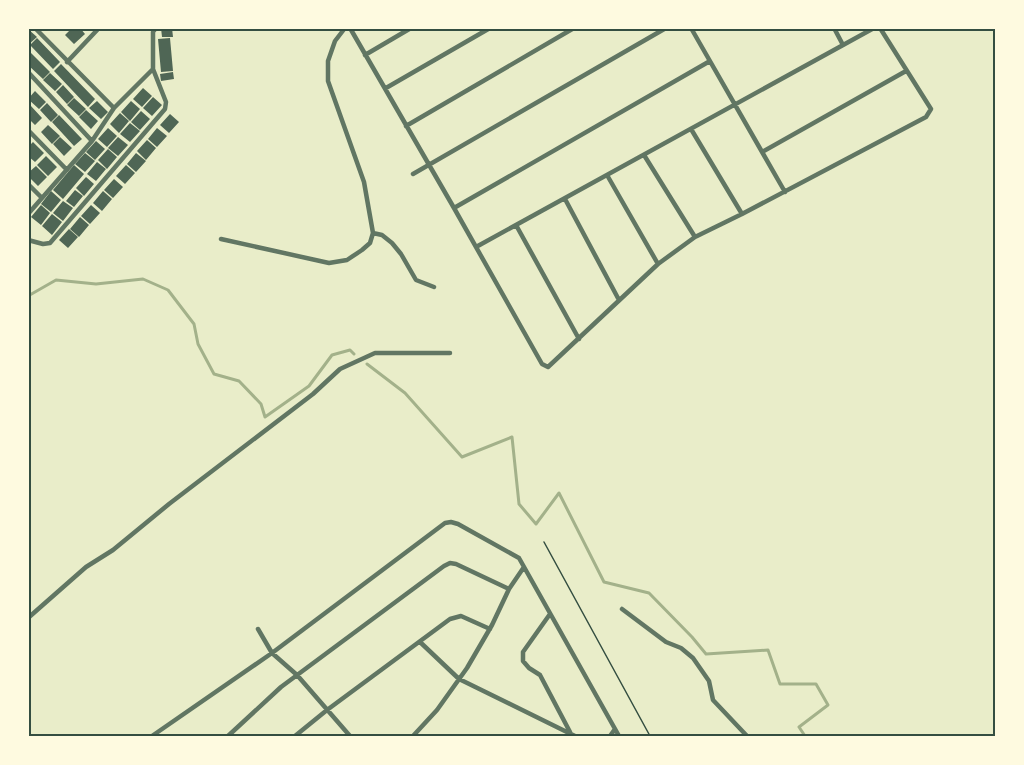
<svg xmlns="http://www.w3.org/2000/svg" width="1024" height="765" viewBox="0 0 1024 765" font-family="'Archivo Narrow',sans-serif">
  <rect width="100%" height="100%" fill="#e9edc9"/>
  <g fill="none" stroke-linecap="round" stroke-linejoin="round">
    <path stroke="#a3b18a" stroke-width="3" d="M28 296 56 280 96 284 143 279 168 290 194 324 198 344 214 374 239 381 261 404 265 417 309 386 332 355 350 350 354 354
      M367 364 405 393 462 457 512 437 519 504 536 524 559 493 604 582 649 593 692 637 706 654 768 650 780 684H816L828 705 799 727 805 736"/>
  </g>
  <path fill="#4f6655" d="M72 28H80L85 34 74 44 65 35Z
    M161 28H172L173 37H162Z
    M28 29 37 37 28 45Z
    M37 38 60 62 53 69 30 45Z
    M170 38 173 71 161 72 158 39Z
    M28 50 50 72 43 79 28 65Z
    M61 64 95 99 88 107 54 71Z
    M173 72 174 79 161 81 160 74Z
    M50 73 62 84 55 91 43 80Z
    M63 85 74 97 67 104 56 92Z
    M143 88 152 96 142 107 133 99Z
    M35 91 46 102 39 109 28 99Z
    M153 97 162 105 152 116 143 108Z
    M74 98 86 109 79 116 67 105Z
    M97 101 108 112 101 119 89 108Z
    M131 101 140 109 130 121 121 112Z
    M47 103 58 115 51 122 40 110Z
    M31 106 42 118 35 125 28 118V108Z
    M86 110 98 121 91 129 79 117Z
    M141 111 150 119 140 130 131 122Z
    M120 113 129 121 119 133 110 124Z
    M170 114 179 122 169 133 160 125Z
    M59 115 82 139 74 146 52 122Z
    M130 123 140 131 130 142 120 134Z
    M48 125 60 136 52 144 41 132Z
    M108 128 117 136 107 147 98 139Z
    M157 128 167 136 157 147 148 139Z
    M60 137 72 148 64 156 53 144Z
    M118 137 128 145 118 156 108 148Z
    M147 140 156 148 146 160 137 151Z
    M96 141 105 149 95 160 86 152Z
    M33 142 44 153 35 162 28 156V147Z
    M108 149 117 157 107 169 98 160Z
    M85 153 95 161 85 172 75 164Z
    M136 153 146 161 136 172 127 164Z
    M46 156 57 167 48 176 37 165Z
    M97 162 106 169 96 181 87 174Z
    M74 165 84 174 63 199 53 190Z
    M126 165 135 173 125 184 116 176Z
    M36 166 47 177 38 186 28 176V173Z
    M86 177 94 184 84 196 76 188Z
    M114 179 123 187 113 198 104 190Z
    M75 190 83 196 74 207 66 201Z
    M51 191 61 200 51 212 41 204Z
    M103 191 112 199 102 211 93 203Z
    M63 201 73 208 63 221 53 213Z
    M41 205 50 213 41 225 31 217Z
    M91 205 100 213 90 224 81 216Z
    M52 214 62 222 52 235 42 226Z
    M80 217 89 225 79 237 70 229Z
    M69 229 78 237 68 248 59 240Z"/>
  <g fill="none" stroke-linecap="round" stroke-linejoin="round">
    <path stroke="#344e41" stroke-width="1.5" d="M544 542 650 736"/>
    <path stroke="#617663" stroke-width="4.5" d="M35 28 114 108
      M350 28 454 208 542 364 548 367 658 264 695 237 742 214 926 117 931 109 880 28
      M691 28 785 192
      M834 28 843 45
      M365 55 411 28
      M67 62 99 28
      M28 72 92 141
      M386 88 490 28
      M406 126 574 28
      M691 129 742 214
      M28 130 67 170
      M762 152 906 71
      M644 155 695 237
      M413 174 666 28
      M607 175 658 264
      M28 184 42 198
      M565 199 619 300
      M454 208 710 61
      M28 214 92 141 114 108 153 69
      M516 225 579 339
      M373 233 382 235 392 243 401 254 416 280 434 287
      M221 239 329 263 347 260 362 250 370 243 373 233 364 182 328 81V61L335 41 345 28
      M28 240 43 244 50 243 165 109 166 102 153 69V32L156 28
      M476 247 874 28
      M622 609 666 642 681 648 693 658 709 681 713 700 747 736
      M550 614 523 652V661L529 668 540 675 570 732
      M28 618 86 567 113 550 169 504 313 394 340 369 375 353H450
      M258 629 272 653 297 675 350 736
      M420 642 459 679 575 736
      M152 736 272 653 445 523 451 522 458 524 519 558 619 736
      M228 736 281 687 444 566 450 563 456 564 509 589
      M295 736 327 710 450 619 461 616 490 629
      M413 736 437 710 467 668 492 625 509 589 524 567
      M610 736 615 729"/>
  </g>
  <rect width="1024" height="765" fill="none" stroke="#fefae0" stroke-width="60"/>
  <rect x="30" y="30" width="964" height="705" fill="none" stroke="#344e41" stroke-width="2"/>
</svg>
